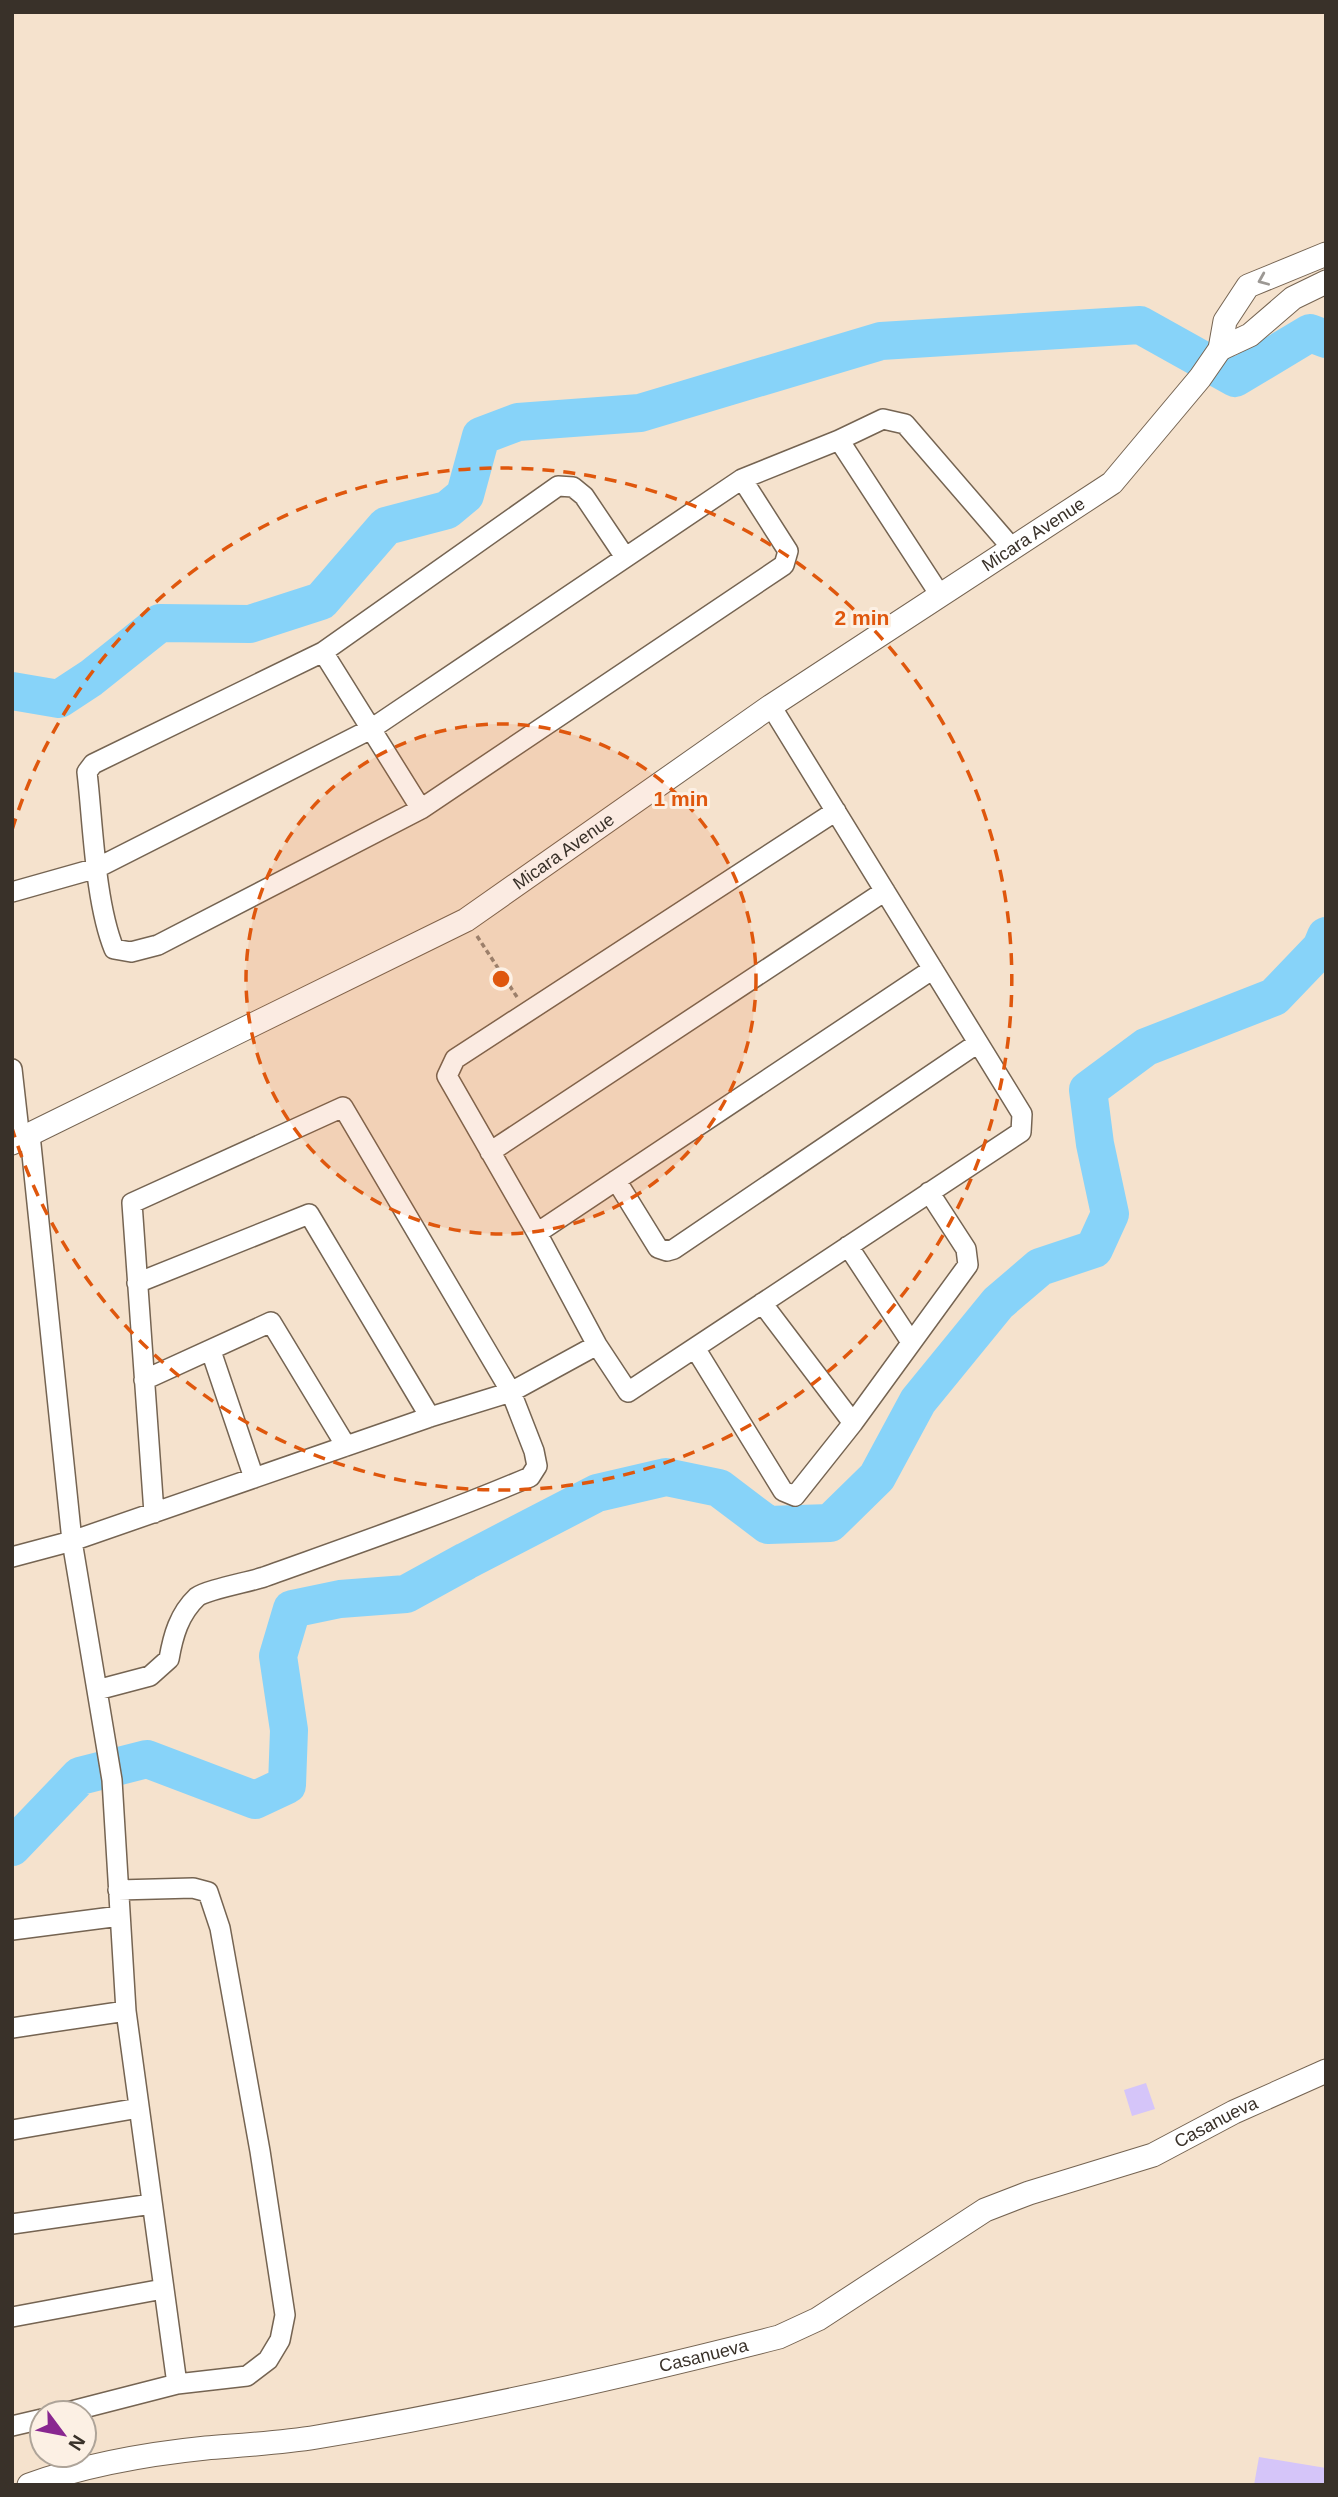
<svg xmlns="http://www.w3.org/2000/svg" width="1338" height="2497" viewBox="0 0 1338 2497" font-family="Arial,sans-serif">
  <rect width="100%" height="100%" fill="#f5e2cd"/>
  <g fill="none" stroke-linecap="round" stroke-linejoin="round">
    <path stroke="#87d3f9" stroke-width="38" d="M12 691 59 699 91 678 160 623 250 624 321 601 386 526 447 510 465 495 481 436 518 422 640 413 881 341 1140 325 1235 378 1310 333 1326 339
      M12 1847 80 1776 147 1759 255 1800 287 1785 289 1730 278 1656 292 1609 340 1599 406 1594 466 1561 597 1493 666 1477 719 1488 768 1525 830 1523 877 1477 918 1401 998 1303 1040 1267 1094 1249 1110 1214 1095 1144 1088 1090 1146 1047 1274 997 1321 948 1326 936"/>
  </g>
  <path fill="#d5c5f9" d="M1146 2083 1155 2109 1132 2116 1124 2090Z
    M1259 2457 1326 2468V2485H1254Z"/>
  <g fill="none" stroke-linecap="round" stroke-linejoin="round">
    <g stroke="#756452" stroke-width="22">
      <path id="minor" d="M839 440 883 419 905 424 1012 548
        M625 557 584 496 573 487 558 486 323 652 93 764 87 772C93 824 95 902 114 949L131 952 158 945 421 809 784 565 788 551 742 479
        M323 652 421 809
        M771 706C855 842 938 978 1022 1114L1021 1132 628 1392 597 1345 537 1233 447 1076 455 1059 836 811
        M12 892 97 868 371 729 742 479 839 440 940 595
        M12 1069 20 1140
        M30 1135 72 1541 112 1780 126 2011 177 2384
        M490 1152 885 891
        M616 1180 658 1248 667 1251 674 1249 978 1043
        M537 1233 933 969
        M848 1246 911 1342
        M137 1283 309 1214 430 1417
        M762 1303 853 1423
        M695 1348 783 1491 795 1496 853 1423 968 1265 966 1249 929 1192
        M211 1351 254 1478
        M144 1380 271 1322 346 1446
        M12 1557 72 1541 430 1417 511 1392 597 1345
        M97 1690 150 1676 169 1659C173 1636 179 1614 197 1597 206 1590 249 1582 264 1577 353 1545 443 1514 530 1477L537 1466 534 1451 511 1392 343 1107 132 1203 154 1513
        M12 1930 120 1916
        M12 2028 126 2011
        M12 2130 139 2108
        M12 2224 152 2204
        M12 2317 163 2289
        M64 2413 177 2384 247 2376 268 2360 280 2340 285 2315 260 2151 220 1928 208 1892 193 1888 118 1890
        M12 2426 42 2419"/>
    </g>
    <g stroke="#756452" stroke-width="25">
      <g id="tertiary">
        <path d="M1220 349 1250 335 1293 298 1326 282"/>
        <path id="s1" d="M12 1143 466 920 771 706 1112 483 1200 378 1220 349 1225 321 1248 286 1326 254"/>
        <path id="s2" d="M29 2485C85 2465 147 2454 206 2448 243 2445 280 2443 317 2437 472 2411 626 2376 779 2337L818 2319 985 2210 1029 2193 1153 2155 1234 2112 1326 2071"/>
      </g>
    </g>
    <path stroke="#938577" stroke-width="3.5" stroke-dasharray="5 3.5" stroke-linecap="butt" d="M477 936 517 997"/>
    <use href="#minor" stroke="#fff" stroke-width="19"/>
    <use href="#tertiary" stroke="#fff" stroke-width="23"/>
  </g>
  <defs><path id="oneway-chevron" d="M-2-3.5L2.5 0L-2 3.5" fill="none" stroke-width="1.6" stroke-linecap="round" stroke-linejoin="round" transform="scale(1.75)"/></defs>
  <use stroke="#9c9894" href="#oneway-chevron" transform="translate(1263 280) rotate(157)"/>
  <circle cx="501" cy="979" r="255" fill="#df570d" fill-opacity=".12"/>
  <g fill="none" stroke="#df570d" stroke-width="3.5" stroke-dasharray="12 9">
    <circle cx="501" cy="979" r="255"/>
    <path d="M12 830A511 511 0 1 1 12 1128"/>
  </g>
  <g text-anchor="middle" stroke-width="6" stroke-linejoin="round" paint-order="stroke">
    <g font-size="18" fill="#393129" stroke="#fcf0e4">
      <text dy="6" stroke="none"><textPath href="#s1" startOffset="1192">Micara Avenue</textPath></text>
      <text dy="6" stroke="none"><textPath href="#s1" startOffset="625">Micara Avenue</textPath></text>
      <text dy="6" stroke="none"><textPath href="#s2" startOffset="1256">Casanueva</textPath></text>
      <text dy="6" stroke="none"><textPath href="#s2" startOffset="688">Casanueva</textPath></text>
    </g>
  </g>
  <circle cx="501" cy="979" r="10" fill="#df570d" stroke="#fcf0e4" stroke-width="3.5"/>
  <g font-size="21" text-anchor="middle" font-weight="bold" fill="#df570d" stroke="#fcf0e4" stroke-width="6" stroke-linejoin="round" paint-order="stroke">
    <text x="862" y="625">2 min</text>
    <text x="681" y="806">1 min</text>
  </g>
  <rect width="1338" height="2497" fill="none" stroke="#393129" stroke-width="28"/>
  <g transform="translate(63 2434) rotate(122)"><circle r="33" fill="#fcf0e4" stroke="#aea499" stroke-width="2"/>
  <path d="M0-5L12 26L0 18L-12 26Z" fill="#892790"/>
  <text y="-10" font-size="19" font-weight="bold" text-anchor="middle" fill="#393129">N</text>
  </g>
</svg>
